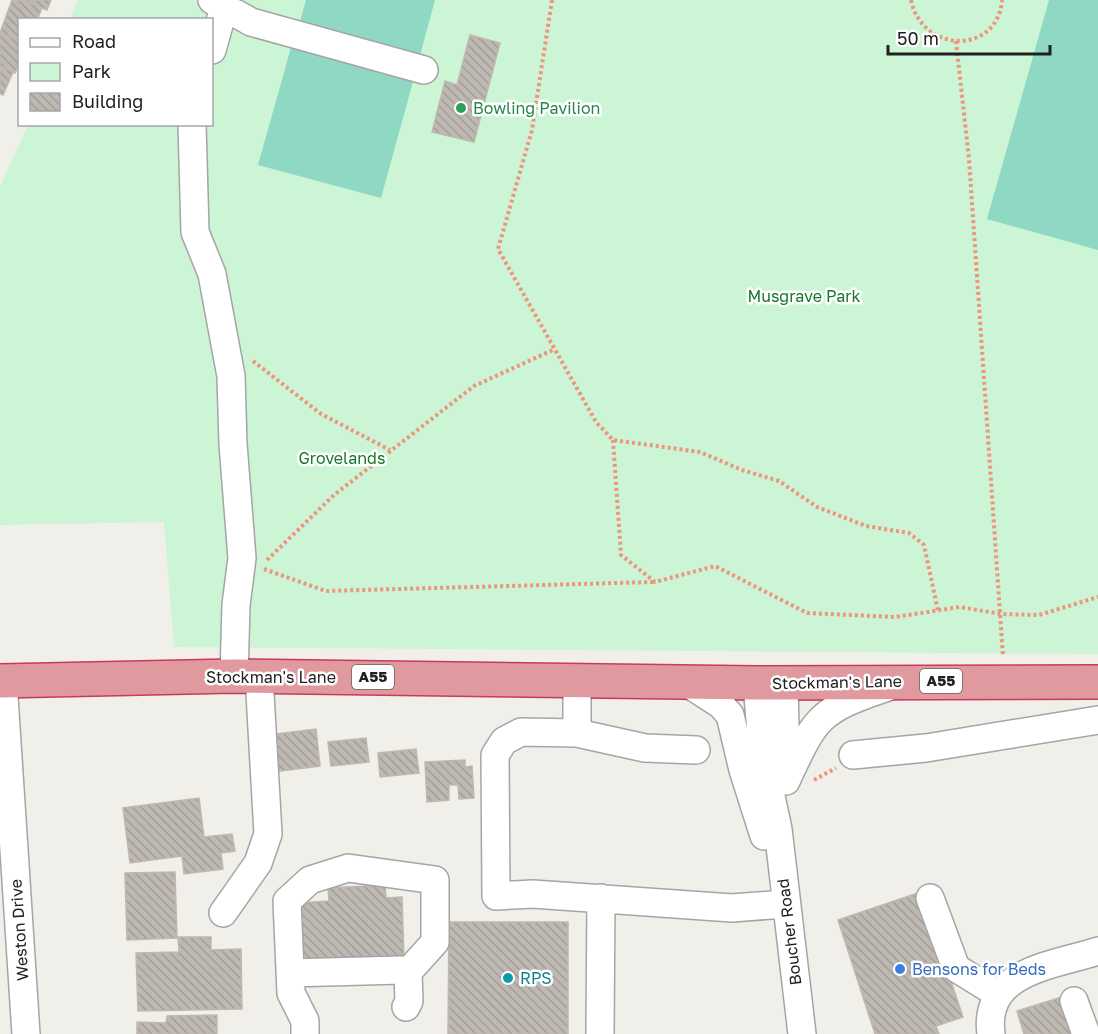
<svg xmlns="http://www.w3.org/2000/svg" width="1098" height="1034" viewBox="0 0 1098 1034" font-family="'Golos Text',sans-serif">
  <defs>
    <pattern id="building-back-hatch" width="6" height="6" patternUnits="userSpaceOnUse" patternTransform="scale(1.5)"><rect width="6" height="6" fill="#beb8b2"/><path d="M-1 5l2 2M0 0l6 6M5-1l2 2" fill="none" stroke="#a39e99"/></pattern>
  </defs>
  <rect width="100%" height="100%" fill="#f1efe9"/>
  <path fill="#cbf5d4" d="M78 0H1098V654L174 647 164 522 0 525V187L28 125 212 124V20L70 19Z"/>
  <path fill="#8fd8c4" d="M306 0H435L419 59 298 28Z
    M1049 0H1098V250L987 219Z
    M292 44 414 78 381 198 258 165Z"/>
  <path fill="url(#building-back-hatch)" stroke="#c1b8ad" stroke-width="1.5" d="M12 0H23L42 8 37 20H20V41L0 33Z
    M23 0H51L47 10Z
    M0 33 20 41V62L15 73 0 66Z
    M470 35 500 43 474 142 432 132 445 81 457 85Z
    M0 66 13 72 3 95 0 94Z
    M316 729 320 766 273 772 269 735Z
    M366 738 369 762 331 766 328 742Z
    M416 749 419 773 380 777 378 753Z
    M465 760V767L472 766 474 798 459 799 458 785H449V800L427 802 425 762Z
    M199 798 204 837 232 834 235 851 221 853 223 869 184 874 182 856 130 863 123 808Z
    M175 872 177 938 127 940 125 873Z
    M385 885 386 898 402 897 404 961 299 966 297 903 329 901 328 888Z
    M921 892 963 1017 936 1026 939 1034H875L838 920Z
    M449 922H568V1034H448Z
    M178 937H211V950L241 949 242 1009 138 1011 136 953 179 952Z
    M1062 997 1073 1034H1024L1017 1011Z
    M217 1015V1034H137V1022L166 1023 167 1016Z"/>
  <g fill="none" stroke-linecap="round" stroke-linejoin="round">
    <g stroke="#a5a5a5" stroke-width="30">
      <path id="minor" d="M212 0 251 22 424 70
        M212 50 226 0
        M192 124 195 232 212 274 231 376 233 444 242 558 236 605 234 676
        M3 681 26 1034
        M684 681 721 705 730 715 743 770 764 836
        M757 683 763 759 778 829 802 1034
        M784 683 786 771
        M577 733V679
        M696 750 645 748 577 733 521 732 504 741 495 755 496 896 533 894 732 908 785 904
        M853 755 926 748 1098 720
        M786 781C816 716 819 710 888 687
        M930 898 956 968 998 994
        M223 913 258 863 268 834 259 676
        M290 973 401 970 408 972 409 1001 406 1007
        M1074 1001 1086 1034
        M305 1034V1021L291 993 287 901 310 880 348 868 435 880V942L408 972
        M600 1034 601 898
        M991 1034C983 971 1051 966 1098 951"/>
    </g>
    <g stroke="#cb395b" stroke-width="36">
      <path id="highway" d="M0 681 234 676 757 683 1098 682"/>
    </g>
    <path stroke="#ed957d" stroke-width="4" stroke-dasharray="3 3" stroke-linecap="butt" d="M552 0 532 130 498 249 596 422 613 440 700 452 742 470 779 481 817 507 866 526 909 533 924 545 938 611
      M911 0C922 54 998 55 1002 0
      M956 41 969 159 1003 657
      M253 361 321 414 390 450
      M613 440 621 555 655 582 715 566 807 613 895 617 960 607 1001 614 1039 615 1098 597
      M267 560 334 495 474 386 555 349
      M264 569 326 591 654 582
      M814 780 836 768"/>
    <use href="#minor" stroke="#fff" stroke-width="27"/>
    <use href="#highway" stroke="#e0999e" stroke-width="33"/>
  </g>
  <circle fill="#2e9e5b" stroke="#fff" stroke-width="2" cx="461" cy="108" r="6"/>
  <circle fill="#3f7fe0" stroke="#fff" stroke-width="2" cx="900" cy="969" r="6"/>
  <circle fill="#0f9aa8" stroke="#fff" stroke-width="2" cx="508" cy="978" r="6"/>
  <g text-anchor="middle" stroke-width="5" stroke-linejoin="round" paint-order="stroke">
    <g fill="#fff" stroke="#646464" stroke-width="1.5">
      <rect x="352" y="665" width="42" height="24" rx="4.5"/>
      <rect x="920" y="669" width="42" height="24" rx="4.5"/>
    </g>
    <g font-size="15" font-weight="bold" fill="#212121">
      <text x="373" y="682">A55</text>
      <text x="941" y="686">A55</text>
    </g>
    <g font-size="16" fill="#27864d" stroke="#fff" text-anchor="start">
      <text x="473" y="114">Bowling Pavilion</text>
    </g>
    <g font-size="16" fill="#17782a" stroke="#fff">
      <text x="804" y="302">Musgrave Park</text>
      <text x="342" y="464">Grovelands</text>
    </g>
    <g font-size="16" fill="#212121" stroke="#fff">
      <text x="271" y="683">Stockman's Lane</text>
      <text transform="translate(837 682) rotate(-1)" y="6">Stockman's Lane</text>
      <text transform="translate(19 930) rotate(-94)" y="6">Weston Drive</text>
      <text transform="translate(789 932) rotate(-97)" y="6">Boucher Road</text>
    </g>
    <g font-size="16" fill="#366cbe" stroke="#fff" text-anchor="start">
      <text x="912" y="975">Bensons for Beds</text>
    </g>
    <g font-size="16" fill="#0d838f" stroke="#fff" text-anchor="start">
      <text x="520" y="984">RPS</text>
    </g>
  </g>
  <rect x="18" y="18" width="195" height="108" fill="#ffffff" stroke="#a6a6a6" stroke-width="1.5"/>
  <rect x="30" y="38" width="30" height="9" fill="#ffffff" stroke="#a6a6a6" stroke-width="1.5"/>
  <text x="72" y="48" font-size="18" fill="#212121">Road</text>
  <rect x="30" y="63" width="30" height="18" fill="#cbf5d4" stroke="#a6a6a6" stroke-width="1.5"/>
  <text x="72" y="78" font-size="18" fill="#212121">Park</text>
  <rect x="30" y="93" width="30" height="18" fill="url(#building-back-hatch)" stroke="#a6a6a6" stroke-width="1.5"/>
  <text x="72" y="108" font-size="18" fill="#212121">Building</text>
  <path d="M888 45v9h162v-9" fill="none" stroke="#212121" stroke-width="3"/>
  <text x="897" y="45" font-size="18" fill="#212121" stroke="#ffffff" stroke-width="4.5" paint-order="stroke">50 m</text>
</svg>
